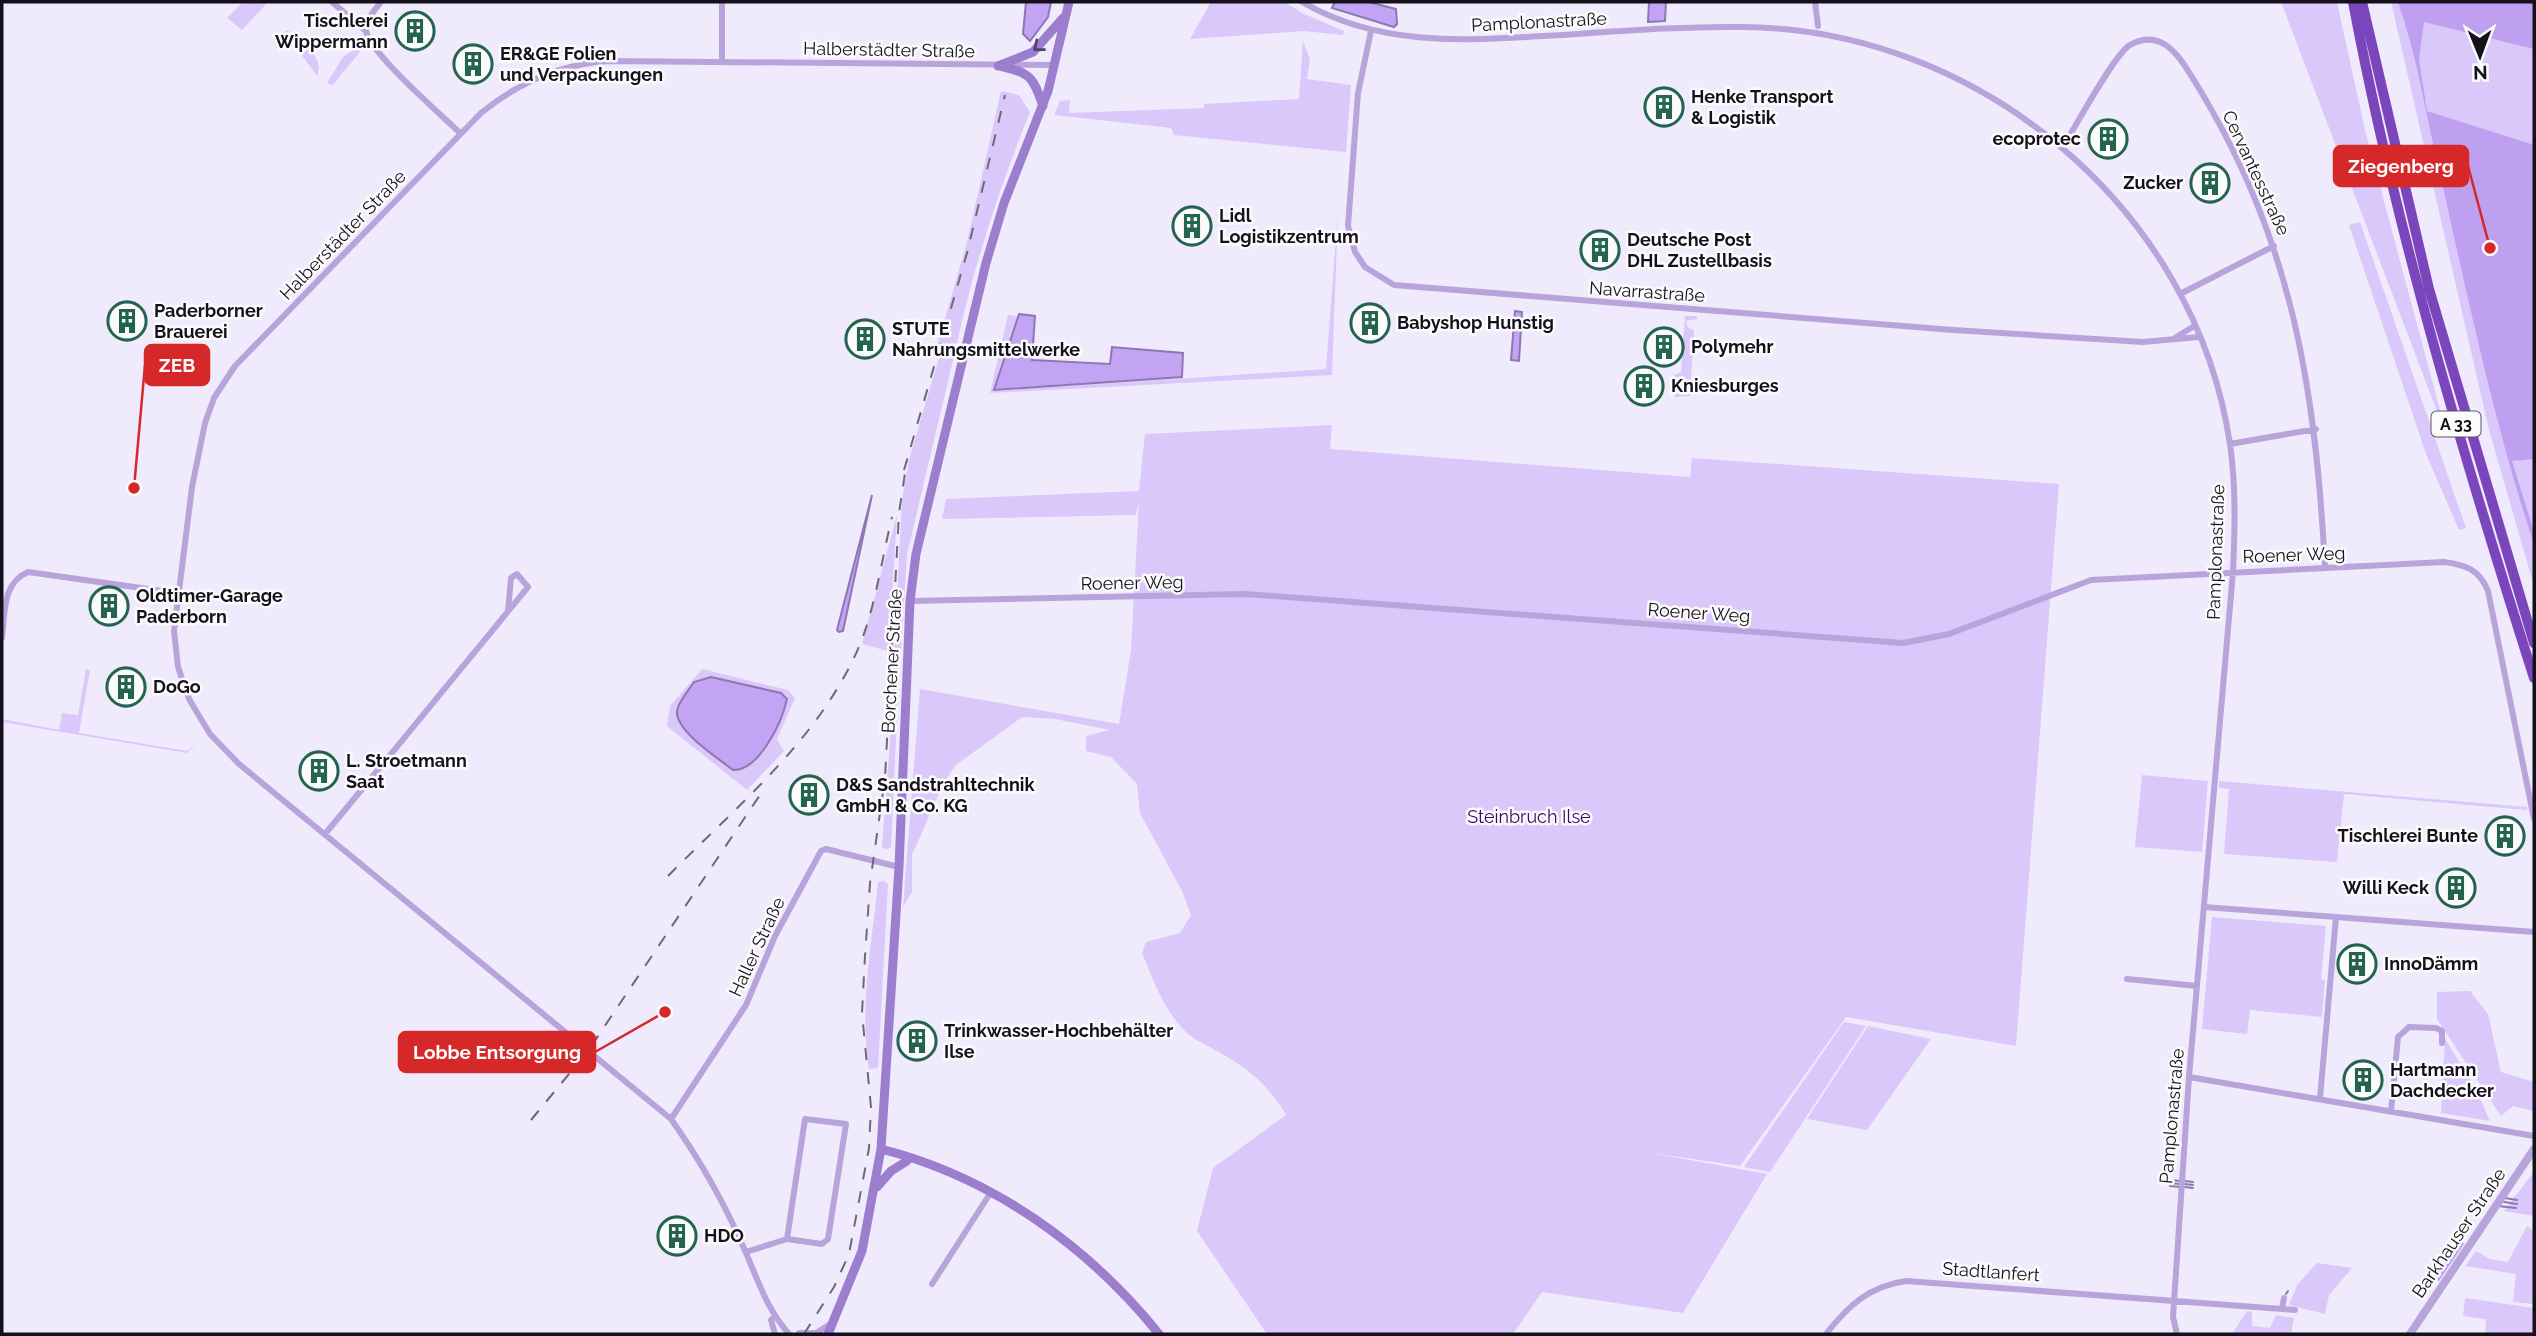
<svg xmlns="http://www.w3.org/2000/svg" width="2536" height="1336" viewBox="0 0 2536 1336" font-family="Raleway,sans-serif">
  <rect width="100%" height="100%" fill="#f0eafd"/>
  <path fill="#dac8fa" d="M243 2H268L242 30 227 18Z
    M1211 2H1285L1302 13 1344 31 1343 35 1304 31 1190 39Z
    M2281 2H2337L2365 130 2448 440Z
    M2391 2H2534V586L2489 430Z
    M287 30C301 41 325 56 317 76L298 50 286 43 281 49 277 48 274 41Z
    M1303 41 1310 59 1307 79 1351 85 1346 152 1174 135 1171 128 1054 115 1060 101 1070 100 1069 113 1204 108V104L1299 99Z
    M363 43 364 46C353 61 344 71 333 85L327 83 343 57Z
    M1001 91 1019 95 1030 112C1000 187 974 264 957 343L952 344 948 354 954 356 907 554 897 708 891 714 902 500 909 460 940 354 935 352 966 246Z
    M1338 212 1332 375 990 393 1008 315 1017 316 993 391 1326 369Z
    M2360 222 2466 528 2459 530 2426 454 2349 225Z
    M1685 316H1697V319L1686 321 1688 328 1694 330 1690 396 1675 397 1674 375 1681 372Z
    M1332 425 1330 449 1690 477 1692 458 2059 484 2016 1046 1846 1017 1740 1166 1646 1152 1767 1174 1683 1313 1542 1292 1513 1334H1267L1197 1231 1213 1168 1286 1115C1271 1089 1251 1070 1224 1055 1213 1048 1197 1042 1187 1033 1164 1011 1154 982 1142 953L1146 942 1180 933 1191 915 1182 891 1140 813 1137 784 1111 757 1086 751V736L1110 730 1055 719 1022 717 956 765 943 784 912 855V892L903 907 920 689 1119 724 1131 650 1139 501 1136 515 942 519 946 499 1139 491 1145 434Z
    M897 515 896 533 888 651 862 644Z
    M86 669 90 670 79 733 187 751 196 744 187 753 2 722V719L59 730 62 713 78 715Z
    M702 669 788 690 795 698 777 739 784 751 747 790 667 726 670 706Z
    M894 715 897 716 891 848 886 849 882 847 892 716Z
    M2142 775 2208 781 2202 852 2135 847Z
    M2219 781 2527 807V810L2344 794 2337 862 2224 854 2229 789 2219 788Z
    M884 881 888 884 878 1068 869 1069C859 1006 872 945 878 882Z
    M2212 917 2326 926 2321 979 2325 980 2322 1017 2250 1010 2247 1034 2202 1029Z
    M2470 991 2488 1014 2501 1072 2534 1082V1111L2513 1106 2501 1116 2437 1019V992Z
    M1844 1022 1866 1026 1770 1172 1744 1167Z
    M1868 1026 1931 1039 1867 1130 1807 1119Z
    M2445 1039 2475 1087 2490 1121 2441 1113Z
    M2534 1172V1216L2504 1211 2530 1177Z
    M2527 1226 2534 1231V1304L2513 1302 2516 1274 2465 1266 2476 1251 2490 1259 2508 1262Z
    M2317 1263 2352 1268 2329 1295 2325 1314 2289 1305 2297 1285Z
    M2465 1298 2534 1308V1334H2485L2486 1319 2463 1316Z
    M2247 1311 2252 1312V1326L2270 1328 2276 1315 2294 1318 2291 1334H2232Z"/>
  <path fill="#be9ff0" d="M2398 2H2534V49L2424 22 2419 59 2427 111 2534 145V459L2512 461 2534 532V544C2492 418 2466 287 2436 157 2424 104 2416 53 2398 2Z
    M2459 1238 2464 1244 2439 1281 2432 1279Z"/>
  <path fill="#c2a3f4" stroke="#8e77b3" stroke-width="2" d="M1026 2H1051L1048 17 1030 41 1023 34Z
    M1335 2H1369L1396 9 1397 24 1394 27 1332 8Z
    M1649 2H1666L1665 21 1648 22Z
    M1515 311 1522 312 1519 361 1511 360Z
    M1019 314 1035 316 1032 360 1110 364 1112 347 1183 353 1182 377 994 390Z
    M872 495 843 631 839 632 837 630Z
    M711 677 781 693 787 699C782 722 759 771 733 770 718 758 675 731 677 711 678 702 689 690 694 682Z"/>
  <g fill="none" stroke-linecap="round" stroke-linejoin="round">
    <path stroke="#8e77b3" stroke-width="2" d="M2170 1180 2180 1181
      M2185 1181 2193 1182
      M2170 1183 2180 1184
      M2185 1184 2193 1185
      M2170 1186 2180 1187
      M2185 1187 2193 1188
      M2505 1198 2517 1200
      M2504 1202 2517 1204
      M2498 1206 2516 1208
      M2286 1294 2288 1291"/>
    <path stroke="#b8a4da" stroke-width="6" d="M332 2 366 31
      M381 2C375 10 366 19 366 30 367 51 443 116 460 133
      M722 2V62
      M1302 2C1378 46 1459 41 1544 36 1610 32 1676 26 1742 27 1978 28 2195 208 2230 444 2236 486 2235 529 2233 572L2189 1077 2173 1317 2177 1334
      M1815 2 1818 26
      M1371 31 1358 93 1348 226 1355 252 1365 267 1394 285 1953 330 2143 342 2199 337
      M2063 147C2074 129 2115 53 2130 45 2166 25 2184 65 2200 90 2293 244 2316 392 2325 568
      M2180 294 2274 246
      M2175 338 2194 326
      M2230 444 2316 429
      M910 601 1245 594 1903 643 1949 634 2091 580 2444 562C2466 565 2479 569 2488 591L2534 819
      M2 638C5 613 2 583 28 572L177 593
      M325 834C393 752 460 670 528 587L517 574 511 578 508 611
      M2204 907 2336 917
      M2127 979 2197 986
      M2189 1077 2534 1136
      M2320 1098 2336 917 2534 932
      M2391 1112 2398 1037 2409 1027 2436 1028 2442 1031V1043
      M671 1119 746 1005 775 936 821 851 826 849 899 867
      M746 1252 787 1239 822 1244 828 1239 846 1124 805 1119 787 1239
      M932 1284 991 1192
      M2282 1309 2295 1310
      M774 1317 771 1320 775 1334
      M799 1333H816L832 1323
      M789 1334C767 1309 759 1283 746 1253 726 1206 700 1160 671 1119L239 764 210 734 189 699 178 667 174 631 192 487 205 423 214 398 235 366 481 113C519 82 560 64 609 61L1055 65
      M1826 1334C1848 1306 1869 1286 1906 1281L2282 1309 2284 1298"/>
    <path stroke="#b8a4da" stroke-width="8" d="M2410 1334 2534 1149"/>
    <path stroke="#9d7ece" stroke-width="9" d="M998 66 1033 52 1063 18
      M1000 66C1030 73 1033 76 1043 106
      M881 1149C992 1177 1088 1246 1159 1334
      M877 1187 891 1171 907 1161
      M828 1334 862 1251 881 1149 899 867 910 601 916 554 986 263 1004 203 1048 91 1069 2"/>
    <path stroke="#7b46bb" stroke-width="10" d="M2353 2C2396 231 2463 455 2534 678
      M2362 2 2429 289 2534 643"/>
    <path stroke="#6e6977" stroke-width="2" stroke-dasharray="12 12" stroke-linecap="butt" d="M904 470 967 253 1005 95
      M668 876C738 805 822 737 861 642 876 603 882 558 892 517
      M531 1120 588 1051 764 789
      M804 1334 834 1287 849 1254 869 1148 871 1107 862 1013 865 956 870 883 885 778 899 513 907 460"/>
  </g>
  <defs><path id="oneway-chevron" d="M-2-3.5L2.5 0L-2 3.5" fill="none" stroke-width="1.6" stroke-linecap="round" stroke-linejoin="round" transform="scale(1.75)"/></defs>
  <use stroke="#52426c" href="#oneway-chevron" transform="translate(1038 47) rotate(141)"/>
  <defs>
    <g id="building-ring" transform="scale(2.0125)"><circle r="9.5" fill="#fbfbfb" stroke="#246350" stroke-width="1.5"/><path d="M-4-6H4V6H1V3H-1V6H-4ZM-2.5-4.3h1.7v1.8h-1.7ZM.8-4.3h1.7v1.8H.8ZM-2.5-1h1.7V.8h-1.7ZM.8-1h1.7V.8H.8Z" fill="#246350"/></g>
  </defs>
  <g fill-rule="evenodd">
    <use href="#building-ring" x="415" y="31"/>
    <use href="#building-ring" x="473" y="64"/>
    <use href="#building-ring" x="1664" y="107"/>
    <use href="#building-ring" x="2108" y="139"/>
    <use href="#building-ring" x="2210" y="183"/>
    <use href="#building-ring" x="1192" y="226"/>
    <use href="#building-ring" x="1600" y="250"/>
    <use href="#building-ring" x="127" y="321"/>
    <use href="#building-ring" x="1370" y="323"/>
    <use href="#building-ring" x="865" y="339"/>
    <use href="#building-ring" x="1664" y="347"/>
    <use href="#building-ring" x="1644" y="386"/>
    <use href="#building-ring" x="109" y="606"/>
    <use href="#building-ring" x="126" y="687"/>
    <use href="#building-ring" x="319" y="771"/>
    <use href="#building-ring" x="809" y="795"/>
    <use href="#building-ring" x="2505" y="836"/>
    <use href="#building-ring" x="2456" y="888"/>
    <use href="#building-ring" x="2357" y="964"/>
    <use href="#building-ring" x="917" y="1041"/>
    <use href="#building-ring" x="2363" y="1080"/>
    <use href="#building-ring" x="677" y="1236"/>
  </g>
  <g text-anchor="middle" stroke-width="5" stroke-linejoin="round" paint-order="stroke">
    <rect fill="#fbfbfb" stroke="#5a575f" stroke-width="2" x="2431.5" y="411.5" width="49" height="25" rx="5"/>
    <g font-size="16" font-weight="bold" fill="#15111c">
      <text x="2456" y="430">A 33</text>
    </g>
    <g font-size="18" font-weight="bold" fill="#15111c" stroke="#fbfbfb" text-anchor="start">
      <text x="388" y="27" text-anchor="end">Tischlerei<tspan x="388" dy="21">Wippermann</tspan></text>
      <text x="500" y="60">ER&amp;GE Folien<tspan x="500" dy="21">und Verpackungen</tspan></text>
      <text x="1691" y="103">Henke Transport<tspan x="1691" dy="21">&amp; Logistik</tspan></text>
      <text x="2081" y="145" text-anchor="end">ecoprotec</text>
      <text x="2183" y="189" text-anchor="end">Zucker</text>
      <text x="1219" y="222">Lidl<tspan x="1219" dy="21">Logistikzentrum</tspan></text>
      <text x="1627" y="246">Deutsche Post<tspan x="1627" dy="21">DHL Zustellbasis</tspan></text>
      <text x="154" y="317">Paderborner<tspan x="154" dy="21">Brauerei</tspan></text>
      <text x="1397" y="329">Babyshop Hunstig</text>
      <text x="892" y="335">STUTE<tspan x="892" dy="21">Nahrungsmittelwerke</tspan></text>
      <text x="1691" y="353">Polymehr</text>
      <text x="1671" y="392">Kniesburges</text>
      <text x="136" y="602">Oldtimer-Garage<tspan x="136" dy="21">Paderborn</tspan></text>
      <text x="153" y="693">DoGo</text>
      <text x="346" y="767">L. Stroetmann<tspan x="346" dy="21">Saat</tspan></text>
      <text x="836" y="791">D&amp;S Sandstrahltechnik<tspan x="836" dy="21">GmbH &amp; Co. KG</tspan></text>
      <text x="2478" y="842" text-anchor="end">Tischlerei Bunte</text>
      <text x="2429" y="894" text-anchor="end">Willi Keck</text>
      <text x="2384" y="970">InnoDämm</text>
      <text x="944" y="1037">Trinkwasser-Hochbehälter<tspan x="944" dy="21">Ilse</tspan></text>
      <text x="2390" y="1076">Hartmann<tspan x="2390" dy="21">Dachdecker</tspan></text>
      <text x="704" y="1242">HDO</text>
    </g>
    <g font-size="18" fill="#15111c" stroke="#fbfbfb">
      <text transform="translate(1539 22) rotate(-3)" y="6">Pamplonastraße</text>
      <text transform="translate(889 50) rotate(1)" y="6">Halberstädter Straße</text>
      <text transform="translate(2256 173) rotate(65)" y="6">Cervantesstraße</text>
      <text transform="translate(343 235) rotate(-46)" y="6">Halberstädter Straße</text>
      <text transform="translate(1647 292) rotate(4)" y="6">Navarrastraße</text>
      <text transform="translate(2216 552) rotate(-88)" y="6">Pamplonastraße</text>
      <text transform="translate(2294 555) rotate(-2)" y="6">Roener Weg</text>
      <text transform="translate(1132 583) rotate(-1)" y="6">Roener Weg</text>
      <text transform="translate(1699 613) rotate(4)" y="6">Roener Weg</text>
      <text transform="translate(892 661) rotate(-87)" y="6">Borchener Straße</text>
      <text transform="translate(757 947) rotate(-65)" y="6">Haller Straße</text>
      <text transform="translate(2172 1116) rotate(-85)" y="6">Pamplonastraße</text>
      <text transform="translate(2459 1233) rotate(-56)" y="6">Barkhauser Straße</text>
      <text transform="translate(1991 1272) rotate(4)" y="6">Stadtlanfert</text>
    </g>
    <g font-size="18" fill="#3b0567" stroke="#fbfbfb">
      <text x="1529" y="823">Steinbruch Ilse</text>
    </g>
  </g>
  <path fill="none" stroke="#d62828" stroke-width="2.5" d="M2490 248L2468 166M134 488L145 365M665 1012L595 1052"/>
  <g fill="#d62828" stroke="#fbfbfb" stroke-width="2.5">
    <circle cx="2490" cy="248" r="7"/>
    <circle cx="134" cy="488" r="7"/>
    <circle cx="665" cy="1012" r="7"/>
  </g>
  <g fill="#d62828" stroke="#d62828" stroke-width="2.5">
    <rect x="2334" y="146" width="134" height="40" rx="7"/>
    <rect x="145" y="345" width="64" height="40" rx="7"/>
    <rect x="399" y="1032" width="196" height="40" rx="7"/>
  </g>
  <g font-size="19" text-anchor="middle" font-weight="bold" fill="#fff">
    <text x="2401" y="173">Ziegenberg</text>
    <text x="177" y="372">ZEB</text>
    <text x="497" y="1059">Lobbe Entsorgung</text>
  </g>
  <rect width="2536" height="1336" fill="none" stroke="#15111c" stroke-width="7"/>
  <g transform="translate(2480 56) rotate(179)" stroke="#fbfbfb" stroke-width="5" paint-order="stroke">
  <path d="M0-5L12 26L0 18L-12 26Z" fill="#15111c"/>
  <text y="-10" font-size="19" font-weight="bold" text-anchor="middle" fill="#15111c">N</text>
  </g>
</svg>
